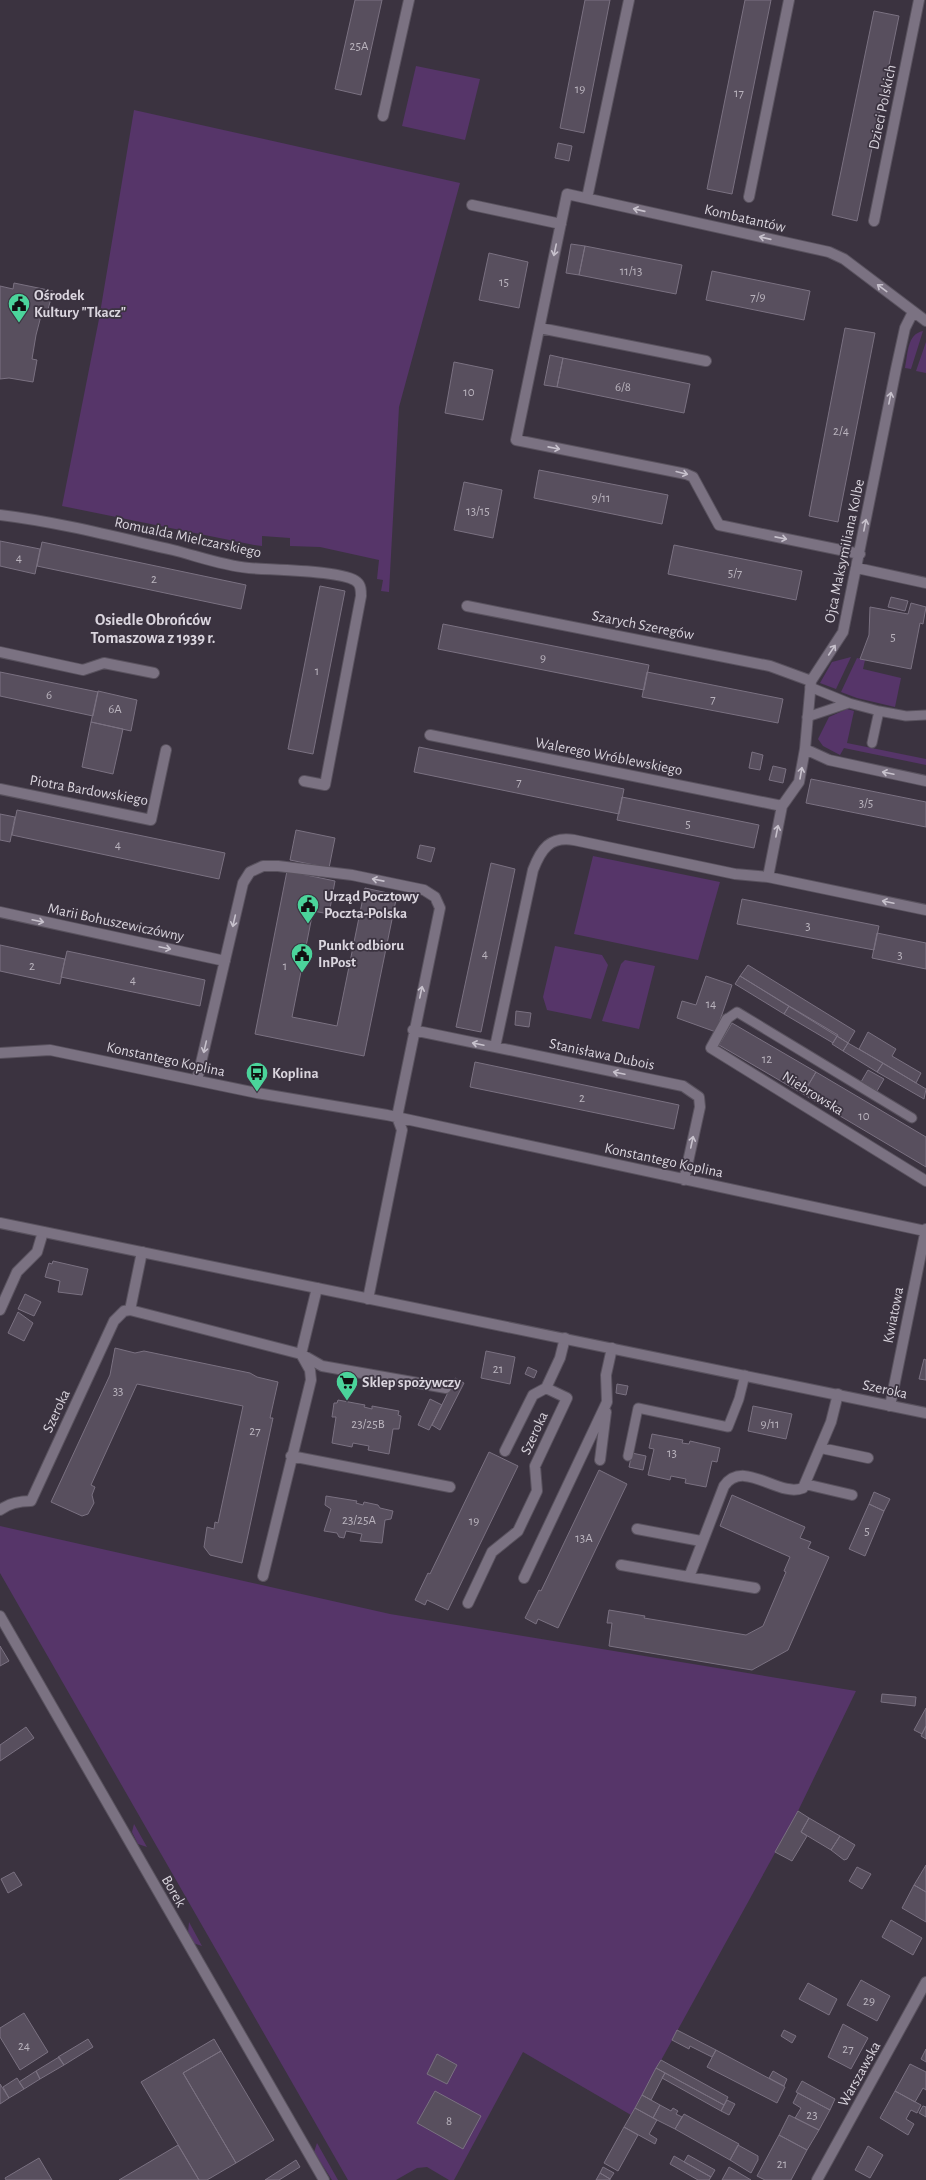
<svg xmlns="http://www.w3.org/2000/svg" width="926" height="2180" viewBox="0 0 926 2180" font-family="'Alegreya Sans',sans-serif">
  <rect width="100%" height="100%" fill="#3b3340"/>
  <path fill="#563569" d="M416 66 480 79 465 140 402 126Z
    M134 110 460 183 399 407 389 592 381 591 383 580 377 579 379 560 320 547 290 546V538L262 536V546L254 545 62 506 99 319Z
    M923 331 911 369 905 368C908 354 907 334 923 331Z
    M926 342V373L916 371Z
    M851 657 836 689 820 683 832 662Z
    M857 658 865 660 863 669 901 678 895 707 857 698 841 692Z
    M847 709 854 711 847 743 926 759V765L844 748 840 755 823 746 818 739 829 717Z
    M593 856 720 882 698 960 574 934Z
    M555 946 602 955 608 965 591 1019 547 1010 543 997Z
    M625 960 655 966 639 1029 602 1021 621 964Z
    M0 1526 390 1614 856 1691 798 1811 631 2115 523 2052 454 2180H449L427 2167 417 2168 396 2180H348L0 1573Z
    M134 1824 147 1847 138 1844 132 1832Z
    M189 1922 202 1946 193 1943 188 1933Z
    M317 2143 338 2180H332L314 2152Z"/>
  <path fill="#584f5e" stroke="#7a7181" d="M355 0H382L361 95 335 89Z
    M585 0H610L584 133 560 128Z
    M745 0H771L732 194 707 189Z
    M874 11 899 16 857 221 832 215Z
    M558 143 572 146 569 161 555 158Z
    M571 244 585 246 579 275 566 273Z
    M585 246 682 265 676 294 579 275Z
    M489 253 528 262 519 308 479 300Z
    M712 271 810 291 804 320 706 300Z
    M14 283 53 291 47 313 42 312 36 335 32 359 37 360 33 382 9 378 0 379V286L13 289Z
    M845 328 875 333 838 522 809 516Z
    M550 355 563 358 557 387 544 385Z
    M563 358 690 384 684 413 557 387Z
    M454 362 493 370 483 420 445 413Z
    M539 470 668 495 662 524 534 498Z
    M464 482 502 490 493 538 454 530Z
    M0 541 40 549 35 574 0 566Z
    M42 542 246 585 241 609 37 566Z
    M674 545 802 571 796 600 668 574Z
    M320 586 345 591 313 754 288 749Z
    M891 597 908 601 905 611 888 607Z
    M911 603 926 607 923 624 920 623 911 669 860 659 869 635 870 607 908 614Z
    M443 624 649 665 644 690 438 649Z
    M0 672 98 692 93 716 0 696Z
    M647 672 783 699 778 723 642 697Z
    M98 691 137 700 131 731 91 722Z
    M91 722 123 729 113 774 82 767Z
    M419 747 624 789 619 814 414 772Z
    M752 752 763 755 760 770 749 768Z
    M773 766 786 769 783 783 769 780Z
    M811 779 926 802V827L806 803Z
    M622 797 759 825 754 848 617 820Z
    M17 810 225 853 219 879 12 835Z
    M0 814 15 817 10 842 0 840Z
    M296 830 335 838 329 868 290 860Z
    M420 845 435 848 431 862 417 858Z
    M491 863 515 869 481 1032 456 1027Z
    M287 871 335 881 329 914 313 911 292 1017 337 1026 365 888 397 895 364 1056 255 1034Z
    M742 899 879 926 874 950 737 924Z
    M877 933 926 943V969L872 958Z
    M0 945 65 959 60 984 0 971Z
    M67 951 205 980 200 1006 61 977Z
    M748 965 855 1031 848 1043 740 976Z
    M706 976 732 985 716 1032 677 1018 682 1001 696 1005Z
    M740 976 789 1006 784 1014 735 984Z
    M789 1006 838 1035 833 1043 784 1014Z
    M516 1011 531 1013 529 1027 515 1025Z
    M732 1023 816 1072 803 1094 719 1045Z
    M868 1032 896 1049 892 1056 921 1073 916 1083 859 1049Z
    M837 1036 848 1043 843 1051 832 1044Z
    M848 1043 883 1063 877 1072 843 1051Z
    M475 1062 679 1105 674 1129 470 1087Z
    M883 1063 926 1089 924 1099 877 1072Z
    M868 1070 884 1079 877 1091 861 1082Z
    M816 1072 926 1137V1167L803 1094Z
    M53 1261 88 1269 82 1295 58 1292 60 1281 45 1277 49 1263 52 1264Z
    M25 1294 41 1302 34 1316 18 1309Z
    M18 1312 33 1323 24 1341 8 1333Z
    M115 1348 135 1353 144 1351 250 1373 257 1377 278 1382 270 1418H273L242 1563 210 1555 204 1547 207 1527 214 1529 215 1522 218 1523 243 1406 137 1384 91 1485 95 1487 92 1495 94 1503 88 1514 82 1516 51 1502 110 1375Z
    M486 1351 515 1357 510 1384 481 1378Z
    M924 1359 926 1360V1380L919 1379Z
    M528 1367 537 1371 534 1378 525 1374Z
    M455 1378 464 1383 440 1430 432 1425Z
    M617 1384 628 1386 626 1395 616 1393Z
    M430 1399 442 1405 429 1430 418 1425Z
    M338 1400 365 1405 364 1407 372 1409V1406L399 1411 398 1415 401 1416 399 1429H393L389 1454 368 1450 369 1446 353 1443 352 1447 332 1443 336 1417H332L334 1403H337Z
    M753 1406 792 1414 786 1439 748 1431Z
    M652 1434 683 1440 682 1443 689 1444 690 1441 720 1448 717 1462 712 1461 706 1487 685 1483 686 1479 671 1476 670 1480 648 1475 654 1449 649 1448Z
    M489 1452 518 1466 448 1610 427 1600 425 1605 415 1600 428 1573 430 1574Z
    M632 1453 646 1456 643 1470 629 1467Z
    M599 1470 627 1484 558 1628 538 1619 536 1624 525 1618 539 1590 541 1591Z
    M874 1492 890 1499 884 1511 869 1504Z
    M732 1495 805 1527 800 1538 811 1542 808 1548 829 1557 788 1650 752 1670 609 1646 612 1623H607L609 1610 645 1616 644 1618 746 1635 763 1626 786 1572 784 1571 790 1557 720 1526Z
    M326 1496 357 1501 356 1503 363 1505 364 1502 378 1505 380 1508 393 1511 391 1519 385 1520 382 1543 360 1541 362 1534 346 1531 344 1538 339 1537 337 1533 324 1531 331 1509 325 1505Z
    M869 1504 884 1511 865 1556 849 1549Z
    M0 1646 9 1661 0 1666Z
    M882 1694 916 1697 915 1706 881 1702Z
    M926 1708V1726L922 1734 914 1730Z
    M926 1726V1739L921 1736Z
    M26 1727 34 1738 0 1761V1745Z
    M798 1811 809 1818 801 1832 807 1836 792 1861 775 1852Z
    M809 1818 840 1836 831 1850 801 1832Z
    M840 1836 855 1845 847 1859 844 1860 831 1850Z
    M926 1865V1892L914 1885Z
    M857 1867 871 1874 862 1889 849 1881Z
    M14 1872 22 1885 8 1893 1 1879Z
    M914 1885 926 1892V1922L902 1908Z
    M891 1920 922 1938 913 1955 882 1937Z
    M861 1980 890 1996 877 2021 847 2005Z
    M808 1983 837 1999 829 2015 799 1999Z
    M24 2013 48 2052 20 2070 0 2037V2028Z
    M843 2024 868 2038 851 2069 828 2057Z
    M677 2030 716 2050 712 2057 690 2046 689 2049 672 2040Z
    M784 2030 796 2036 792 2043 781 2036Z
    M88 2039 93 2047 64 2065 58 2057Z
    M214 2039 221 2051 183 2073 236 2163 207 2180H199L141 2082Z
    M926 2049V2062L921 2059Z
    M716 2050 785 2087 777 2103 707 2067Z
    M221 2051 274 2140 236 2163 183 2073Z
    M437 2054 457 2065 447 2084 427 2074Z
    M59 2057 64 2065 40 2079 36 2071Z
    M661 2060 728 2097 724 2105 656 2068Z
    M910 2064 926 2072V2090L923 2088 915 2102 895 2091Z
    M656 2068 665 2073 651 2100 642 2095Z
    M36 2071 40 2079 24 2089 19 2082Z
    M773 2071 787 2079 784 2086 769 2078Z
    M665 2073 724 2105 721 2111 662 2078Z
    M17 2078 24 2089 9 2098 3 2087Z
    M802 2081 835 2099 830 2110 796 2092Z
    M0 2084 9 2098 0 2104Z
    M435 2091 481 2116 463 2149 417 2123Z
    M895 2091 921 2105 917 2113 911 2110 906 2119 914 2124 908 2135 880 2118Z
    M798 2093 830 2110 819 2130 795 2118 801 2108 793 2103Z
    M642 2095 660 2105 653 2118 635 2108Z
    M727 2100 735 2104 729 2115 721 2111Z
    M660 2105 671 2111 673 2108 678 2111 676 2114 682 2117 675 2129 653 2118Z
    M923 2106 926 2107V2117L919 2113Z
    M635 2108 657 2120 649 2134 657 2139 655 2144 624 2127Z
    M684 2114 739 2144 730 2160 675 2129Z
    M789 2115 819 2130 807 2150 779 2135Z
    M624 2127 638 2135 618 2171 604 2163Z
    M779 2135 807 2150 791 2180H765L757 2176Z
    M178 2145 199 2180H119Z
    M738 2145 758 2156V2160L751 2173 730 2160Z
    M868 2146 883 2155 870 2178 855 2170Z
    M688 2155 715 2170 711 2177 684 2162Z
    M674 2156 711 2177 709 2180H698L670 2164Z
    M39 2158 52 2180H6L5 2178Z
    M296 2160 300 2167 279 2180H265Z
    M603 2167 614 2173 610 2179 600 2173Z
    M729 2167 751 2180H722Z
    M600 2173 610 2179V2180H596Z"/>
  <g fill="none" stroke-linecap="round" stroke-linejoin="round">
    <g stroke="#59525e" stroke-width="11">
      <path id="lane" d="M810 687 849 703
        M879 711 906 716 926 715
        M807 717 849 703 879 711 872 743
        M727 1019 737 1012 912 1118
        M628 1456 638 1408 728 1427 739 1399 745 1375"/>
    </g>
    <g stroke="#59525e" stroke-width="12">
      <path id="street" d="M383 116 409 0
        M749 197 789 0
        M587 198 629 0
        M472 205 561 224
        M874 221 919 0
        M913 312 905 328 896 369 843 632 811 681 805 749 799 782 782 806 768 877 926 910
        M540 328 706 361
        M0 515C58 522 116 537 173 550 197 556 224 566 249 568 269 570 345 570 357 582 361 585 361 591 361 596L325 785 304 781
        M860 554 719 525 693 477 686 474 516 440 567 194 829 252 844 259 926 321
        M857 568 926 583
        M467 606 770 666 811 681
        M0 652 83 670 104 663 154 673
        M430 735 782 806
        M805 749 829 760 926 781
        M0 789 151 820 166 750
        M0 912 225 961
        M727 1019 711 1048 926 1181
        M413 1030 683 1086 699 1097 700 1107 684 1180
        M495 1047 533 870C541 849 550 836 574 840L735 874 768 877
        M0 1053 50 1050 257 1093 387 1115 925 1231
        M197 1080 243 883 250 872 263 866H278L352 875 424 890 435 897 440 908 397 1117
        M368 1299 402 1130 397 1117
        M0 1310 17 1272 37 1252 43 1232
        M130 1310 301 1354 322 1366 446 1388
        M890 1406 926 1229
        M821 1448 868 1458
        M505 1451 533 1395 546 1388 560 1358 565 1338
        M291 1456 450 1487
        M600 1460 606 1412
        M805 1484 852 1495
        M0 1510C9 1503 20 1501 31 1501L114 1321 124 1311 130 1310 142 1252
        M637 1529 701 1541
        M621 1565 689 1577 724 1486C744 1458 778 1498 803 1488L831 1422 838 1394
        M263 1576 311 1380 310 1370 301 1354 317 1288
        M689 1577 755 1588
        M524 1578 607 1402 606 1375 612 1348
        M468 1603 492 1552 518 1531 537 1491 535 1466 567 1398 546 1388
        M0 1616 324 2180"/>
    </g>
    <g stroke="#59525e" stroke-width="12">
      <path id="secondary" d="M0 1223 926 1413
        M817 2180 926 1982"/>
    </g>
    <use href="#lane" stroke="#7b7282" stroke-width="9"/>
    <use href="#street" stroke="#7b7282" stroke-width="10"/>
    <use href="#secondary" stroke="#7b7282" stroke-width="10"/>
  </g>
  <defs><path id="oneway-shaft" d="M-6 0H5M1.5-3L5.5 0L1.5 3" fill="none" stroke-width="1.6" stroke-linecap="round" stroke-linejoin="round"/></defs>
  <g stroke="#c7c1cc">
    <use href="#oneway-shaft" transform="translate(639 210) rotate(-167)"/>
    <use href="#oneway-shaft" transform="translate(765 238) rotate(-167)"/>
    <use href="#oneway-shaft" transform="translate(555 250) rotate(102)"/>
    <use href="#oneway-shaft" transform="translate(882 288) rotate(-143)"/>
    <use href="#oneway-shaft" transform="translate(890 398) rotate(-79)"/>
    <use href="#oneway-shaft" transform="translate(554 448) rotate(11)"/>
    <use href="#oneway-shaft" transform="translate(682 473) rotate(14)"/>
    <use href="#oneway-shaft" transform="translate(865 525) rotate(-79)"/>
    <use href="#oneway-shaft" transform="translate(781 538) rotate(11)"/>
    <use href="#oneway-shaft" transform="translate(832 650) rotate(-56)"/>
    <use href="#oneway-shaft" transform="translate(801 773) rotate(-80)"/>
    <use href="#oneway-shaft" transform="translate(888 773) rotate(-168)"/>
    <use href="#oneway-shaft" transform="translate(777 831) rotate(-79)"/>
    <use href="#oneway-shaft" transform="translate(378 880) rotate(-169)"/>
    <use href="#oneway-shaft" transform="translate(888 902) rotate(-168)"/>
    <use href="#oneway-shaft" transform="translate(38 921) rotate(12)"/>
    <use href="#oneway-shaft" transform="translate(234 921) rotate(103)"/>
    <use href="#oneway-shaft" transform="translate(165 948) rotate(12)"/>
    <use href="#oneway-shaft" transform="translate(421 992) rotate(-78)"/>
    <use href="#oneway-shaft" transform="translate(478 1044) rotate(-168)"/>
    <use href="#oneway-shaft" transform="translate(205 1047) rotate(103)"/>
    <use href="#oneway-shaft" transform="translate(619 1073) rotate(-168)"/>
    <use href="#oneway-shaft" transform="translate(692 1142) rotate(-78)"/>
  </g>
  <defs>
    <g id="civic-pin" transform="scale(1.15)"><path d="M0 17L-7.5 6A9.5 9.5 0 1 1 7.5 6Z" fill="#4bd49b" stroke="#3b3340"/><path d="M-.6-6.5H3V-4.5H.6V-3L4-1V1h2V6H-6V1h2V-1L-.6-3ZM-1.2 2.5V6h2.4V2.5Z" fill="#111"/></g>
    <g id="bus-pin" transform="scale(1.15)"><path d="M0 17L-7.5 6A9.5 9.5 0 1 1 7.5 6Z" fill="#4bd49b" stroke="#3b3340"/><path d="M-5-6H5V4H4V6H2V4H-2V6H-4V4H-5ZM-3.5-4V0h7V-4ZM-3.5 1.2v1.5H-2V1.2ZM2 1.2v1.5H3.5V1.2Z" fill="#111"/></g>
    <g id="supermarket-pin" transform="scale(1.15)"><path d="M0 17L-7.5 6A9.5 9.5 0 1 1 7.5 6Z" fill="#4bd49b" stroke="#3b3340"/><path d="M-6-5.5h2.5l.6 2H6L4.5 2H-2.5L-4.4-4H-6ZM-1.5 3.2a1.3 1.3 0 1 0 .1 0ZM3 3.2a1.3 1.3 0 1 0 .1 0Z" fill="#111"/></g>
  </defs>
  <g fill-rule="evenodd">
    <use href="#civic-pin" x="19" y="304"/>
    <use href="#civic-pin" x="308" y="905"/>
    <use href="#civic-pin" x="302" y="954"/>
    <use href="#bus-pin" x="257" y="1073"/>
    <use href="#supermarket-pin" x="347" y="1382"/>
  </g>
  <g text-anchor="middle" stroke-width="3.5" stroke-linejoin="round" paint-order="stroke">
    <g font-size="13" fill="#bab4be">
      <text x="359" y="50">25A</text>
      <text x="580" y="93">19</text>
      <text x="739" y="97">17</text>
      <text x="631" y="275">11/13</text>
      <text x="504" y="286">15</text>
      <text x="758" y="301">7/9</text>
      <text x="623" y="391">6/8</text>
      <text x="469" y="396">10</text>
      <text x="841" y="435">2/4</text>
      <text x="601" y="502">9/11</text>
      <text x="478" y="515">13/15</text>
      <text x="19" y="562">4</text>
      <text x="735" y="577">5/7</text>
      <text x="154" y="583">2</text>
      <text x="893" y="641">5</text>
      <text x="543" y="662">9</text>
      <text x="317" y="675">1</text>
      <text x="49" y="699">6</text>
      <text x="713" y="703">7</text>
      <text x="115" y="713">6A</text>
      <text x="519" y="786">7</text>
      <text x="866" y="807">3/5</text>
      <text x="688" y="828">5</text>
      <text x="118" y="849">4</text>
      <text x="808" y="930">3</text>
      <text x="485" y="958">4</text>
      <text x="900" y="959">3</text>
      <text x="32" y="970">2</text>
      <text x="285" y="970">1</text>
      <text x="133" y="984">4</text>
      <text x="711" y="1008">14</text>
      <text x="767" y="1063">12</text>
      <text x="582" y="1102">2</text>
      <text x="864" y="1120">10</text>
      <text x="498" y="1373">21</text>
      <text x="118" y="1395">33</text>
      <text x="368" y="1428">23/25B</text>
      <text x="770" y="1428">9/11</text>
      <text x="255" y="1435">27</text>
      <text x="672" y="1457">13</text>
      <text x="359" y="1524">23/25A</text>
      <text x="474" y="1525">19</text>
      <text x="867" y="1535">5</text>
      <text x="584" y="1542">13A</text>
      <text x="869" y="2005">29</text>
      <text x="24" y="2050">24</text>
      <text x="848" y="2053">27</text>
      <text x="812" y="2119">23</text>
      <text x="449" y="2125">8</text>
      <text x="782" y="2168">21</text>
    </g>
    <g font-size="15" fill="#dad5de" stroke="#3b3340">
      <text transform="translate(882 107) rotate(-78)" y="5">Dzieci Polskich</text>
      <text transform="translate(745 218) rotate(13)" y="5">Kombatantów</text>
      <text transform="translate(188 537) rotate(12)" y="5">Romualda Mielczarskiego</text>
      <text transform="translate(844 551) rotate(-78)" y="5">Ojca Maksymiliana Kolbe</text>
      <text transform="translate(643 625) rotate(11)" y="5">Szarych Szeregów</text>
      <text transform="translate(609 756) rotate(11)" y="5">Walerego Wróblewskiego</text>
      <text transform="translate(89 790) rotate(10)" y="5">Piotra Bardowskiego</text>
      <text transform="translate(116 922) rotate(12)" y="5">Marii Bohuszewiczówny</text>
      <text transform="translate(602 1054) rotate(12)" y="5">Stanisława Dubois</text>
      <text transform="translate(166 1059) rotate(12)" y="5">Konstantego Koplina</text>
      <text transform="translate(813 1093) rotate(32)" y="5">Niebrowska</text>
      <text transform="translate(664 1160) rotate(12)" y="5">Konstantego Koplina</text>
      <text transform="translate(893 1315) rotate(-79)" y="5">Kwiatowa</text>
      <text transform="translate(885 1389) rotate(12)" y="5">Szeroka</text>
      <text transform="translate(56 1411) rotate(-65)" y="5">Szeroka</text>
      <text transform="translate(534 1433) rotate(-65)" y="5">Szeroka</text>
      <text transform="translate(174 1891) rotate(60)" y="5">Borek</text>
      <text transform="translate(859 2074) rotate(-61)" y="5">Warszawska</text>
    </g>
    <g font-size="15" font-weight="bold" fill="#dad5de" stroke="#3b3340" text-anchor="start">
      <text x="34" y="300">Ośrodek<tspan x="34" dy="17">Kultury "Tkacz"</tspan></text>
      <text x="324" y="901">Urząd Pocztowy<tspan x="324" dy="17">Poczta-Polska</tspan></text>
      <text x="318" y="950">Punkt odbioru<tspan x="318" dy="17">InPost</tspan></text>
      <text x="272" y="1078">Koplina</text>
      <text x="362" y="1387">Sklep spożywczy</text>
    </g>
    <g font-size="16" font-weight="bold" fill="#dad5de" stroke="#3b3340">
      <text x="153" y="625">Osiedle Obrońców<tspan x="153" dy="18">Tomaszowa z 1939 r.</tspan></text>
    </g>
  </g>
</svg>
